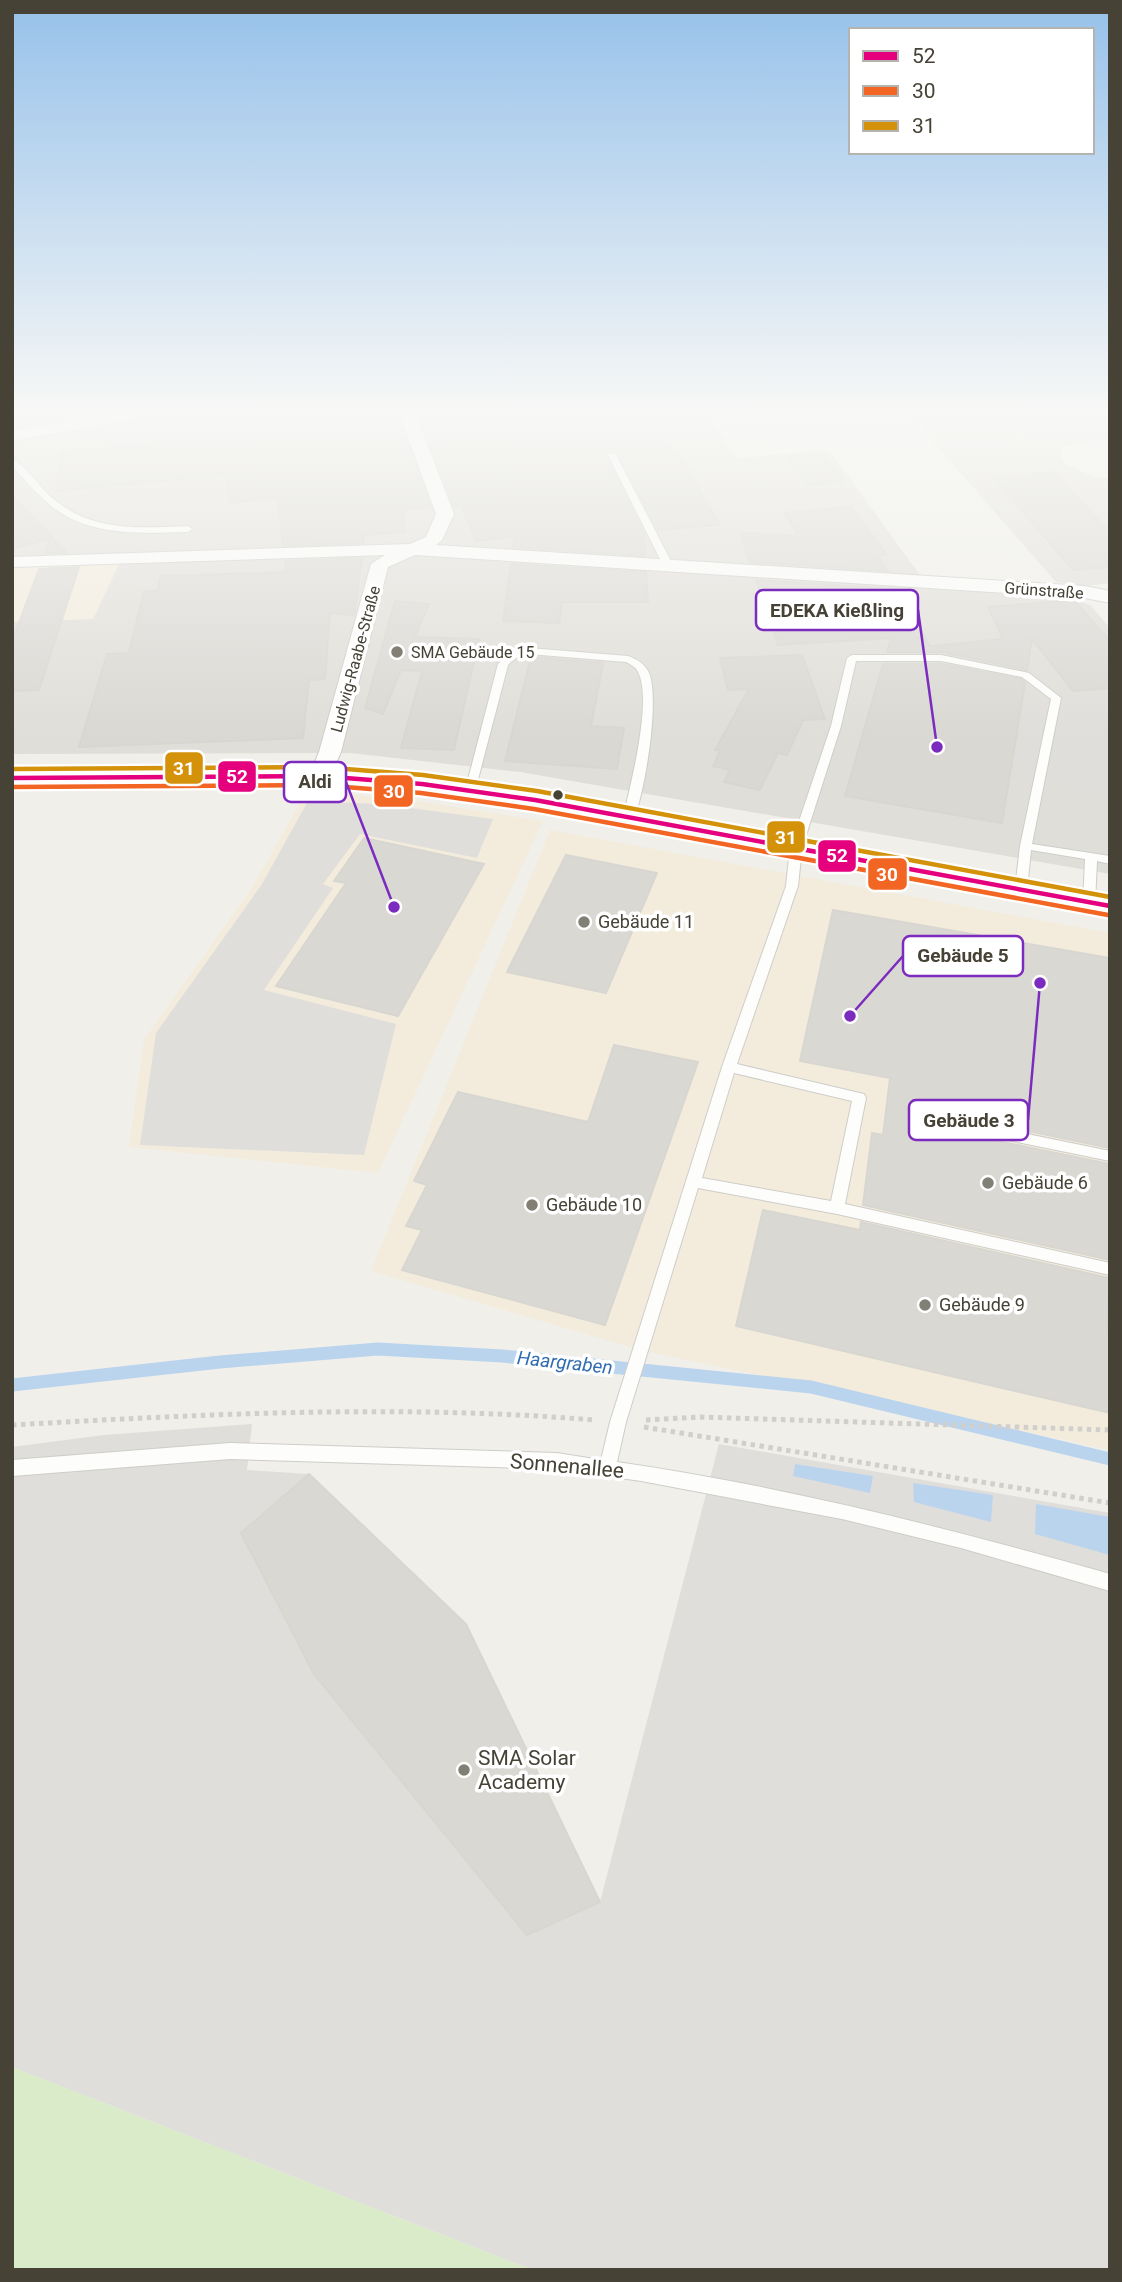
<svg xmlns="http://www.w3.org/2000/svg" width="1122" height="2282" viewBox="0 0 1122 2282" font-family="Roboto,sans-serif">
  <rect width="100%" height="100%" fill="#f0efea"/>
  <path fill="#f3ecdd" d="M120 562 93 619 12 622V564Z
    M306 792 392 797 543 821 378 1173 129 1147 144 1040 253 886Z
    M550 830 1110 933V1450L640 1350 371 1271Z"/>
  <path fill="#e0ded8" d="M12 415H665L667 419 708 416 737 458 829 450 920 575 915 585 1072 598 1090 605 1110 628V874L520 772 350 753 12 754V622L93 619 120 562 12 564Z
    M910 415H1110V441H1088L1062 447 1061 457 1065 464 1093 476 1110 478V583L1085 586 1056 582Z"/>
  <path fill="#daebca" d="M12 2067 533 2270H12Z"/>
  <path fill="#dfdeda" d="M1110 694V796L1012 780 1026 697Z
    M308 801 380 804 493 819 477 858 360 834 323 884 333 888 264 990 396 1024 364 1155 140 1145 156 1033 262 884Z
    M252 1424 247 1470 309 1474 242 1533 314 1674 527 1935 600 1902 719 1444 1110 1513V2270H533L12 2067V1447L104 1435Z"/>
  <path fill="#bbd4ee" d="M795 1464 873 1476 870 1493 793 1476Z
    M913 1483 993 1495 991 1522 914 1502Z
    M1036 1504 1110 1517V1555L1035 1534Z"/>
  <g fill="none" stroke-linecap="round" stroke-linejoin="round">
    <path stroke="#bbd4ee" stroke-width="13" d="M12 1385 220 1362 378 1349 502 1356 811 1387 1110 1459"/>
  </g>
  <path fill="#dad8d3" stroke="#d8d6d0" stroke-width="2" d="M232 415H398L431 507 403 509 405 532 364 535 363 543 283 546 278 498 230 503 226 475 117 485 106 482 105 486 56 491 62 451 150 446 151 425 186 423V418Z
    M419 415H513L514 419 562 415H654L674 453H679L720 525 658 530 618 454 610 450 606 456 644 533 645 556 513 547 515 537 476 541 461 505 454 506Z
    M821 453 844 481 809 485 786 457Z
    M1053 472 1110 532V567L1073 570 993 477Z
    M12 496 51 536 67 553H45L50 538 12 549Z
    M851 507 886 554 878 555 887 571 750 562 740 533 799 536 784 513Z
    M362 558 354 615 330 613 325 679 309 680 303 738 79 747 107 654 129 653 144 591H157L161 576 286 572 285 561Z
    M511 564 646 572 648 602H562L559 623 503 621Z
    M79 567 39 690 12 691V642L39 569Z
    M756 580 897 589 930 646 1003 639 988 607 1074 600 1110 641V688L1073 691 1032 639 1027 670 942 652H887L891 638 778 645Z
    M395 601 429 604 415 637 479 639 454 750 401 748 422 671 401 670 383 714 365 708Z
    M802 655 825 719 803 720 787 755 778 753 760 790 724 782 730 770 713 766 720 751 715 750 749 689 728 690 720 658Z
    M531 657 603 663 591 726 624 728 617 769 505 761Z
    M883 664H941L1021 679 1025 683 1002 823 845 796Z
    M364 838 484 864 398 1016 276 986 346 883 334 881Z
    M566 855 657 873 606 993 507 972Z
    M833 910 1110 958V1148L946 1114 939 1115 936 1121 939 1129 1110 1164V1260L863 1205 872 1133 883 1135 890 1078 800 1061Z
    M614 1045 698 1062 605 1325 402 1270 422 1230 406 1226 427 1185 414 1181 458 1092 588 1122Z
    M763 1210 860 1230 861 1222 1109 1278 1107 1333H1110V1413L736 1326Z
    M309 1474 466 1624 600 1902 527 1935 314 1674 241 1533Z"/>
  <g fill="none" stroke-linecap="round" stroke-linejoin="round">
    <g stroke="#cecdc8" stroke-width="2">
      <path id="service" d="M609 453 616 455 673 565 671 567 663 565 608 455Z
        M12 459C29 468 40 489 56 501 94 532 142 528 188 526L192 529 188 532C143 533 94 537 55 509 39 497 26 481 12 466Z
        M529 648 628 656C637 659 645 664 649 673 660 699 645 794 633 820H625L623 818C630 786 653 700 638 672 636 667 630 664 626 662L529 654C520 654 514 659 508 665L475 791 470 794 465 791 498 664 511 652Z
        M941 655 1029 673 1061 698 1032 844 1110 856V864L1097 861 1095 902 1089 906 1083 902 1085 859 1031 850 1027 889 1021 893 1015 889 1020 846 1051 699 1022 677 941 661H856L841 726 802 848 798 886 737 1064 864 1094 866 1098 845 1204 1110 1263V1275L837 1214 698 1188 626 1422 617 1462C784 1486 947 1528 1110 1574V1591L961 1548 842 1519 641 1481 557 1469 230 1459 12 1476V1460L230 1443 557 1453 601 1460 610 1422 722 1067 786 886 790 848 831 726 847 658 852 655ZM734 1073 852 1101 831 1201 702 1178Z
        M945 1117 1110 1151V1161L940 1126 938 1122 940 1118Z"/>
    </g>
    <g stroke="#cecdc8" stroke-width="2">
      <path id="minor" d="M102 415H137L130 420 12 441V431Z
        M400 415H416L454 514 442 540 436 545 1085 586 1110 591V603L1085 598 415 555 388 567 341 752 328 781H312L309 776 319 752 371 564 385 555 12 567V557L410 544 426 537 436 514Z"/>
    </g>
    <g stroke="#d0cdc1" stroke-width="2">
      <path id="secondary" d="M320 767 422 775 535 791 1110 895V917L535 809 422 793 320 785 12 787V769Z"/>
    </g>
    <path stroke="#d1cfcb" stroke-width="5" stroke-dasharray="4.5 4.5" stroke-linecap="butt" d="M646 1420 700 1417 1110 1430
      M12 1425C206 1414 400 1404 594 1420
      M644 1427 1110 1503"/>
    <use href="#service" fill="#fdfdfc" fill-rule="evenodd"/>
    <use href="#minor" fill="#fdfdfc" fill-rule="evenodd"/>
    <use href="#secondary" fill="#f7f5ef" fill-rule="evenodd"/>
    <g stroke="#fff" stroke-width="9">
      <path id="bus-1" d="M12 778 320 776 422 784 535 800 1110 906"/>
    </g>
    <g stroke="#fff" stroke-width="9">
      <path id="bus-2" d="M12 787 320 785 421 793 534 809 1108 915"/>
    </g>
    <g stroke="#fff" stroke-width="9">
      <path id="bus-3" d="M12 769 320 767 423 775 537 791 1110 897"/>
    </g>
    <use href="#bus-1" stroke="#e5007d" stroke-width="4.5"/>
    <use href="#bus-2" stroke="#f26522" stroke-width="4.5"/>
    <use href="#bus-3" stroke="#d4920b" stroke-width="4.5"/>
  </g>
  <linearGradient id="sky" x2="0" y2="1"><stop stop-color="#96c1ea"/><stop offset="0.56" stop-color="#f8f8f6"/><stop offset="1" stop-color="#f8f8f6" stop-opacity="0"/></linearGradient>
  <rect width="1122" height="735" fill="url(#sky)"/>
  <g fill="#827f75" stroke="#fff" stroke-width="2.5">
    <circle cx="397" cy="652" r="7"/>
    <circle cx="584" cy="922" r="7"/>
    <circle cx="988" cy="1183" r="7"/>
    <circle cx="532" cy="1205" r="7"/>
    <circle cx="925" cy="1305" r="7"/>
    <circle cx="464" cy="1770" r="7"/>
  </g>
  <circle fill="#464236" stroke="#fff" stroke-width="2.5" cx="558" cy="795" r="6"/>
  <g text-anchor="middle" stroke-width="7" stroke-linejoin="round" paint-order="stroke">
    <g font-size="16" fill="#464236" stroke="#fff">
      <text transform="translate(1044 590) rotate(4)" y="6">Grünstraße</text>
      <text transform="translate(355 659) rotate(-75)" y="6">Ludwig-Raabe-Straße</text>
    </g>
    <g font-size="16" fill="#464236" stroke="#fff" text-anchor="start">
      <text x="411" y="658">SMA Gebäude 15</text>
    </g>
    <g font-size="18" fill="#464236" stroke="#fff" text-anchor="start">
      <text x="598" y="928">Gebäude 11</text>
      <text x="1002" y="1189">Gebäude 6</text>
      <text x="546" y="1211">Gebäude 10</text>
      <text x="939" y="1311">Gebäude 9</text>
    </g>
    <g font-size="19" font-style="italic" fill="#316db1" stroke="#fff">
      <text transform="translate(565 1362) rotate(6)" y="7">Haargraben</text>
    </g>
    <g font-size="21" fill="#464236" stroke="#fff">
      <text transform="translate(567 1466) rotate(5)" y="7">Sonnenallee</text>
    </g>
    <g font-size="21" fill="#464236" stroke="#fff" text-anchor="start">
      <text x="478" y="1765">SMA Solar<tspan x="478" dy="24">Academy</tspan></text>
    </g>
  </g>
  <path fill="none" stroke="#7b2cbf" stroke-width="2.5" d="M937 747L918 610M394 907L346 782M850 1016L903 956M1040 983L1028 1120"/>
  <g fill="#7b2cbf" stroke="#fff" stroke-width="2.5">
    <circle cx="937" cy="747" r="7"/>
    <circle cx="394" cy="907" r="7"/>
    <circle cx="850" cy="1016" r="7"/>
    <circle cx="1040" cy="983" r="7"/>
  </g>
  <g fill="#fff" stroke="#7b2cbf" stroke-width="2.5">
    <rect x="756" y="590" width="162" height="40" rx="7"/>
    <rect x="284" y="762" width="62" height="40" rx="7"/>
    <rect x="903" y="936" width="120" height="40" rx="7"/>
    <rect x="909" y="1100" width="119" height="40" rx="7"/>
  </g>
  <g font-size="19" text-anchor="middle" font-weight="bold" fill="#464236">
    <text x="837" y="617">EDEKA Kießling</text>
    <text x="315" y="788">Aldi</text>
    <text x="963" y="962">Gebäude 5</text>
    <text x="969" y="1127">Gebäude 3</text>
  </g>
  <g stroke="#fff" stroke-width="2.5">
    <rect x="164" y="751" width="40" height="34" rx="7" fill="#d4920b"/>
    <rect x="217" y="760" width="40" height="33" rx="7" fill="#e5007d"/>
    <rect x="373" y="774" width="41" height="34" rx="7" fill="#f26522"/>
    <rect x="766" y="820" width="40" height="34" rx="7" fill="#d4920b"/>
    <rect x="817" y="839" width="40" height="34" rx="7" fill="#e5007d"/>
    <rect x="867" y="857" width="41" height="34" rx="7" fill="#f26522"/>
  </g>
  <g font-size="19" text-anchor="middle" font-weight="bold" fill="#fff">
    <text x="184" y="775">31</text>
    <text x="237" y="783">52</text>
    <text x="394" y="798">30</text>
    <text x="786" y="844">31</text>
    <text x="837" y="862">52</text>
    <text x="887" y="881">30</text>
  </g>
  <rect width="1122" height="2282" fill="none" stroke="#464236" stroke-width="28"/>
  <rect x="849" y="28" width="245" height="126" fill="#ffffff" stroke="#b5b3af" stroke-width="2"/>
  <rect x="863" y="51" width="35" height="10" fill="#e5007d" stroke="#b5b3af" stroke-width="2"/>
  <text x="912" y="63" font-size="21" fill="#464236">52</text>
  <rect x="863" y="86" width="35" height="10" fill="#f26522" stroke="#b5b3af" stroke-width="2"/>
  <text x="912" y="98" font-size="21" fill="#464236">30</text>
  <rect x="863" y="121" width="35" height="10" fill="#d4920b" stroke="#b5b3af" stroke-width="2"/>
  <text x="912" y="133" font-size="21" fill="#464236">31</text>
</svg>
